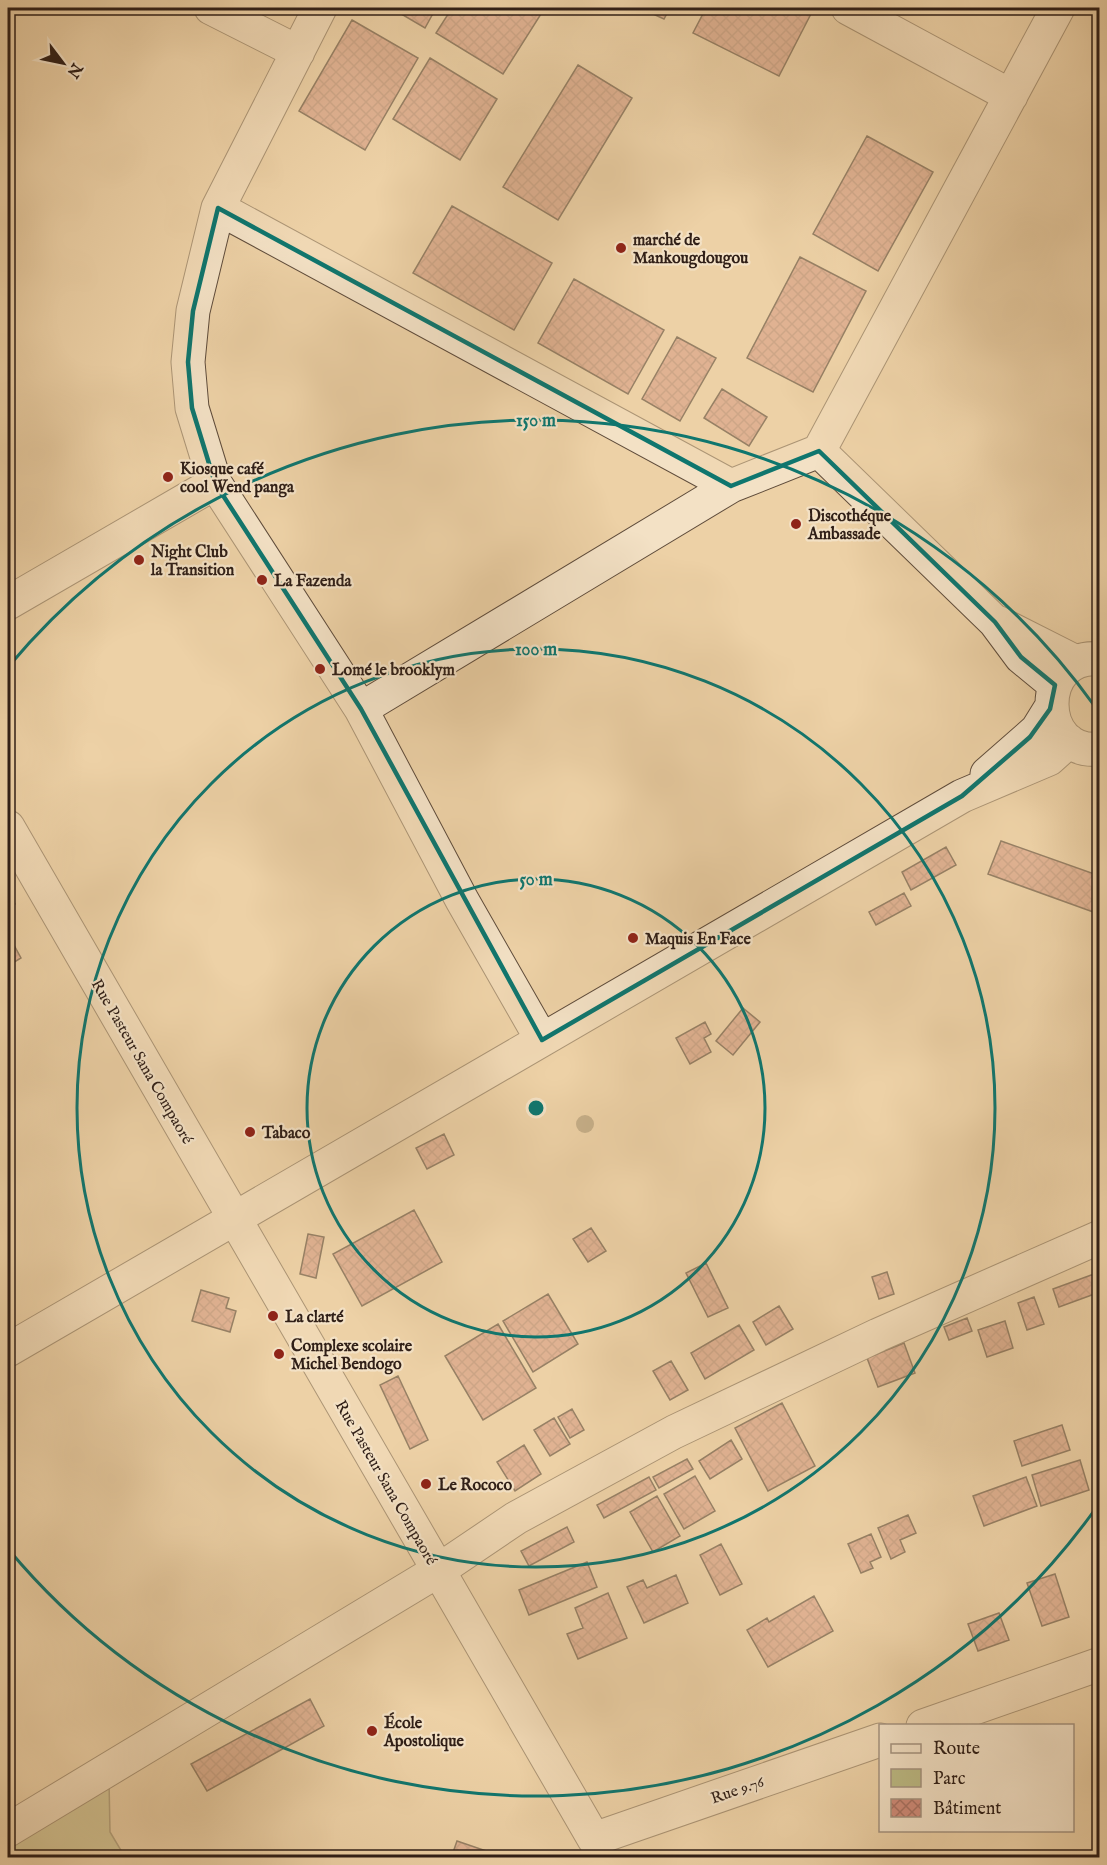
<svg xmlns="http://www.w3.org/2000/svg" width="1107" height="1865" viewBox="0 0 1107 1865" font-family="'IM FELL English',serif">
  <defs>
    <pattern id="building-cross-hatch" width="8" height="8" patternUnits="userSpaceOnUse" patternTransform="scale(1.5)"><rect width="8" height="8" fill="#d08c7a"/><path d="M0 0l8 8M0 8l8-8" fill="none" stroke="#a97263"/></pattern>
  </defs>
  <rect width="100%" height="100%" fill="#edd1a6"/>
  <filter id="stains"><feTurbulence type="fractalNoise" baseFrequency=".00333" numOctaves="4"/><feColorMatrix values="0 0 0 0 .2 0 0 0 0 .09 0 0 0 0 .02 0 0 0 .5 -.17"/></filter>
  <radialGradient id="worn" r=".72"><stop offset=".6" stop-color="#630" stop-opacity="0"/><stop offset="1" stop-color="#630" stop-opacity=".3"/></radialGradient>
  <path fill="#bcba84" stroke="#766c4e" stroke-width="1.5" d="M109 1780 110 1832 125 1857H8V1839Z"/>
  <path fill="url(#building-cross-hatch)" stroke="#301f17" stroke-width="1.5" d="M391 8H436L425 28Z
    M452 8H531L541 14 503 74 436 33Z
    M640 8H670L664 19Z
    M706 8H802L812 12 779 76 693 33Z
    M352 20 418 58 365 150 299 111Z
    M430 58 497 99 460 160 393 119Z
    M578 65 632 98 558 220 503 187Z
    M867 136 933 172 878 271 813 234Z
    M452 206 552 263 514 330 413 273Z
    M800 257 866 291 813 392 747 358Z
    M574 279 664 330 628 394 538 343Z
    M677 337 716 358 680 421 642 399Z
    M722 389 767 417 749 446 704 418Z
    M1001 841 1100 876V903L1096 913 988 874Z
    M946 847 956 865 911 890 902 872Z
    M8 890 15 904 8 908Z
    M904 893 911 906 876 925 869 912Z
    M8 934 21 958 8 966Z
    M743 1008 760 1022 733 1055 716 1041Z
    M705 1022 711 1034 704 1038 711 1052 690 1064 676 1038Z
    M444 1134 454 1155 427 1169 416 1148Z
    M414 1210 442 1262 362 1306 333 1254Z
    M591 1228 606 1251 588 1262 573 1239Z
    M308 1234 324 1237 316 1278 300 1274Z
    M706 1263 728 1308 708 1317 686 1273Z
    M887 1272 894 1294 879 1299 872 1277Z
    M1094 1274 1100 1292 1059 1307 1053 1289Z
    M201 1290 229 1298 226 1308 236 1311 230 1332 192 1321Z
    M548 1294 578 1344 533 1372 503 1321Z
    M1034 1297 1044 1324 1027 1330 1018 1303Z
    M779 1306 793 1329 766 1345 753 1322Z
    M967 1318 972 1331 949 1340 944 1327Z
    M1005 1321 1013 1348 987 1357 978 1330Z
    M498 1324 536 1388 483 1420 445 1356Z
    M739 1325 754 1350 705 1379 691 1353Z
    M904 1343 915 1373 878 1387 867 1358Z
    M671 1361 688 1390 670 1400 653 1371Z
    M398 1376 428 1440 410 1449 380 1385Z
    M782 1403 815 1466 768 1491 735 1428Z
    M572 1409 584 1430 570 1438 558 1417Z
    M554 1418 570 1444 550 1456 534 1430Z
    M1062 1425 1070 1450 1022 1466 1014 1441Z
    M731 1440 742 1459 710 1479 699 1461Z
    M524 1445 541 1474 515 1491 497 1462Z
    M687 1459 693 1469 659 1488 653 1477Z
    M1080 1460 1089 1490 1041 1506 1032 1475Z
    M695 1476 715 1511 684 1529 664 1494Z
    M649 1477 656 1490 604 1518 597 1505Z
    M1026 1477 1037 1506 984 1526 973 1496Z
    M657 1496 680 1536 653 1552 630 1512Z
    M908 1515 916 1533 900 1540 905 1552 891 1559 878 1528Z
    M567 1527 574 1542 529 1566 521 1551Z
    M871 1534 881 1557 870 1562 873 1568 861 1573 848 1544Z
    M721 1544 742 1584 720 1595 700 1555Z
    M587 1562 597 1587 529 1615 519 1590Z
    M1055 1574 1069 1617 1042 1626 1027 1583Z
    M676 1575 688 1603 644 1623 627 1587 643 1580 647 1588Z
    M608 1593 627 1638 578 1659 567 1634 583 1628 575 1608Z
    M814 1596 833 1631 768 1667 747 1630 767 1618 769 1622Z
    M999 1613 1009 1640 978 1651 968 1624Z
    M310 1699 324 1726 207 1791 191 1764Z
    M457 1841 495 1854 494 1858H451Z"/>
  <g fill="none" stroke-linecap="round" stroke-linejoin="round">
    <g stroke="#5f4c3b" stroke-width="35">
      <path id="minor" d="M211 8 298 52
        M320 8 218 208 193 311 188 362 192 408 215 483 361 709 462 900 542 1040
        M848 8 1011 96
        M218 208 731 486
        M819 451 995 622 1021 657 1055 685
        M8 603 215 483
        M997 622 1076 662
        M1100 659C1036 652 1036 756 1100 749
        M361 709 731 486 819 451 1058 8
        M987 774 1037 730 1050 709
        M8 827 594 1839
        M8 1350 962 796 1049 759 1069 741
        M923 1726 1100 1664
        M8 1830 439 1570 516 1518 674 1432 878 1335 1100 1237
        M594 1839 880 1740"/>
    </g>
    <use href="#minor" stroke="#f3e1c5" stroke-width="33"/>
  </g>
  <circle fill="#988566" cx="585" cy="1124" r="9"/>
  <path d="M0 0H1107V1865H0ZM218 208 731 486 819 451 995 622 1021 657 1055 685 1050 709 1030 737 962 796 542 1040 361 709 215 483 192 408 188 362 193 311Z" fill="#edd1a6" fill-opacity=".55" fill-rule="evenodd"/>
  <path fill="none" stroke="#0f766e" stroke-width="4.5" stroke-linejoin="round" d="M218 208 731 486 819 451 995 622 1021 657 1055 685 1050 709 1030 737 962 796 542 1040 361 709 215 483 192 408 188 362 193 311Z"/>
  <g fill="none" stroke="#0f766e" stroke-width="3">
    <circle cx="536" cy="1108" r="229"/>
    <circle cx="536" cy="1108" r="459"/>
    <path d="M1096 1508A688 688 0 0 1 9 1550M9 666A688 688 0 0 1 1096 708"/>
  </g>
  <g fill="#8f2418" stroke="#f3e1c5" stroke-width="2">
    <circle cx="621" cy="248" r="6"/>
    <circle cx="168" cy="477" r="6"/>
    <circle cx="796" cy="524" r="6"/>
    <circle cx="139" cy="560" r="6"/>
    <circle cx="262" cy="580" r="6"/>
    <circle cx="320" cy="669" r="6"/>
    <circle cx="633" cy="938" r="6"/>
    <circle cx="250" cy="1132" r="6"/>
    <circle cx="273" cy="1316" r="6"/>
    <circle cx="279" cy="1354" r="6"/>
    <circle cx="426" cy="1484" r="6"/>
    <circle cx="372" cy="1731" r="6"/>
  </g>
  <g text-anchor="middle" stroke-width="4.5" stroke-linejoin="round" paint-order="stroke">
    <g font-size="16" font-weight="bold" fill="#301f17" stroke="#f3e1c5" text-anchor="start">
      <text x="633" y="245">marché de<tspan x="633" dy="18">Mankougdougou</tspan></text>
      <text x="180" y="474">Kiosque café<tspan x="180" dy="18">cool Wend panga</tspan></text>
      <text x="808" y="521">Discothéque<tspan x="808" dy="18">Ambassade</tspan></text>
      <text x="151" y="557">Night Club<tspan x="151" dy="18">la Transition</tspan></text>
      <text x="274" y="586">La Fazenda</text>
      <text x="332" y="675">Lomé le brooklym</text>
      <text x="645" y="944">Maquis En Face</text>
      <text x="262" y="1138">Tabaco</text>
      <text x="285" y="1322">La clarté</text>
      <text x="291" y="1351">Complexe scolaire<tspan x="291" dy="18">Michel Bendogo</tspan></text>
      <text x="438" y="1490">Le Rococo</text>
      <text x="384" y="1728">École<tspan x="384" dy="18">Apostolique</tspan></text>
    </g>
    <g font-size="16" fill="#301f17" stroke="#f3e1c5">
      <text transform="translate(143 1061) rotate(60)" y="6">Rue Pasteur Sana Compaoré</text>
      <text transform="translate(387 1482) rotate(60)" y="6">Rue Pasteur Sana Compaoré</text>
      <text transform="translate(737 1789) rotate(-19)" y="6">Rue 9.76</text>
    </g>
  </g>
  <circle cx="536" cy="1108" r="9" fill="#0f766e" stroke="#f3e1c5" stroke-width="3"/>
  <g font-size="18" text-anchor="middle" font-weight="bold" fill="#0f766e" stroke="#f3e1c5" stroke-width="4.5" stroke-linejoin="round" paint-order="stroke">
    <text x="536" y="426">150 m</text>
    <text x="536" y="655">100 m</text>
    <text x="536" y="885">50 m</text>
  </g>
  <rect width="1107" height="1865" fill="none" stroke="#edd1a6" stroke-width="30"/>
  <rect x="9" y="9" width="1089" height="1847" fill="none" stroke="#301f17" stroke-width="3"/>
  <rect x="15" y="15" width="1077" height="1835" fill="none" stroke="#301f17" stroke-width="1.5"/>
  <rect x="879" y="1724" width="195" height="108" fill="#f3e1c5" stroke="#a5937f" stroke-width="1.5"/>
  <rect x="891" y="1744" width="30" height="9" fill="#f3e1c5" stroke="#a5937f" stroke-width="1.5"/>
  <text x="933" y="1754" font-size="18" fill="#301f17">Route</text>
  <rect x="891" y="1769" width="30" height="18" fill="#bcba84" stroke="#a5937f" stroke-width="1.5"/>
  <text x="933" y="1784" font-size="18" fill="#301f17">Parc</text>
  <rect x="891" y="1799" width="30" height="18" fill="url(#building-cross-hatch)" stroke="#a5937f" stroke-width="1.5"/>
  <text x="933" y="1814" font-size="18" fill="#301f17">Bâtiment</text>
  <g transform="translate(63 63) rotate(122)" stroke="#f3e1c5" stroke-width="4.5" paint-order="stroke">
  <path d="M0-4.5L10 22L0 15L-10 22Z" fill="#301f17"/>
  <text y="-9" font-size="16" font-weight="bold" text-anchor="middle" fill="#301f17">N</text>
  </g>
  <rect width="100%" height="100%" filter="url(#stains)"/>
  <rect width="100%" height="100%" fill="url(#worn)"/>
</svg>
